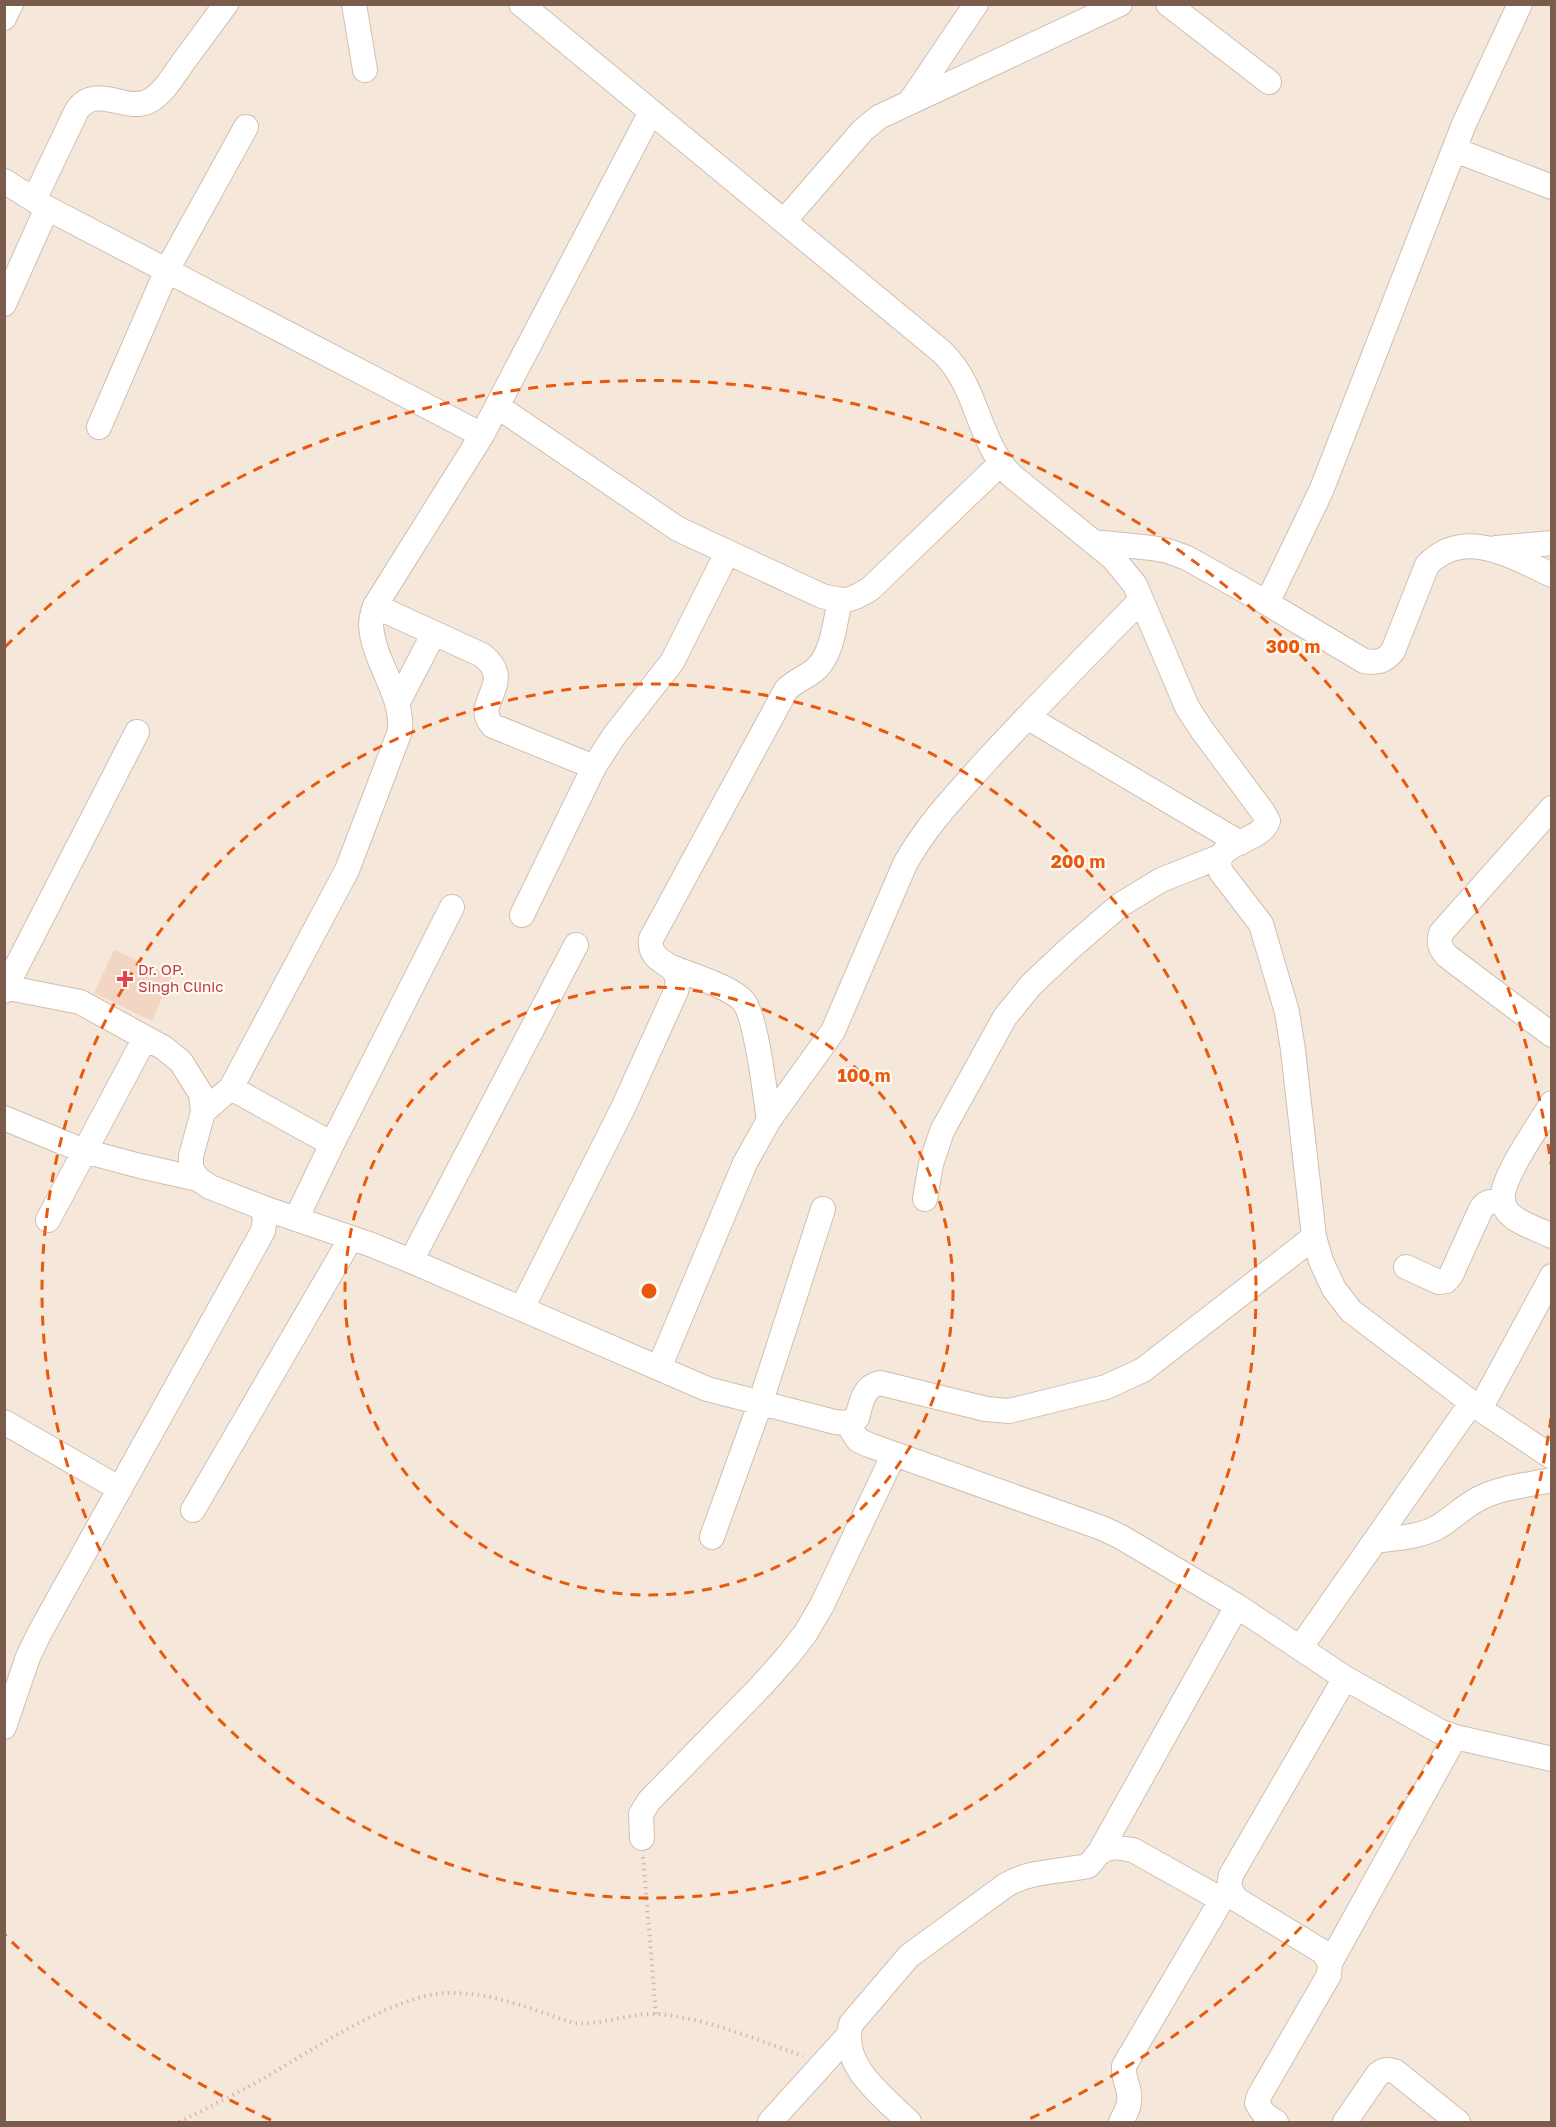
<svg xmlns="http://www.w3.org/2000/svg" width="1556" height="2127" viewBox="0 0 1556 2127" font-family="'Golos Text',sans-serif">
  <rect width="100%" height="100%" fill="#fdf6ec"/>
  <path fill="#f5e8da" d="M5 5H1551V2122H5Z"/>
  <path fill="#f3d5c3" d="M114 950 172 976 152 1021 94 993Z"/>
  <g fill="none" stroke-linecap="round" stroke-linejoin="round">
    <g stroke="#d1beb0" stroke-width="26">
      <path id="street" d="M354 4 365 70
        M521 4 942 352C979 388 976 438 1011 475L1113 558 1135 585 1187 707 1202 730 1263 812 1268 821C1259 845 1209 841 1221 872L1261 924 1287 1012 1293 1050 1314 1237 1321 1261 1334 1289 1351 1311 1480 1409 1552 1457
        M1168 4 1269 82
        M4 18 11 4
        M910 102 976 4
        M1455 150 1552 187
        M4 181 47 208 482 435
        M34 200 77 110C97 82 127 115 151 100 165 91 174 75 184 61 198 42 212 23 226 4
        M784 221 863 130 879 117 1120 4
        M4 304 47 208
        M497 406 678 529 822 596C846 602 849 602 870 589L1000 464
        M99 427 167 270 246 127
        M1093 542 1152 548 1168 551 1187 558 1267 603 1364 661C1378 663 1384 662 1393 651L1427 565C1465 526 1512 557 1552 575
        M1496 548 1552 543
        M1267 603 1321 491 1464 124 1520 4
        M375 606 482 655C518 683 470 703 493 726L594 767
        M398 702 434 633
        M1027 717 1240 843
        M1552 808 1441 933C1438 943 1440 948 1447 956L1552 1035
        M522 915 594 767 614 736 672 662 727 553
        M674 968C693 976 732 987 744 1002 757 1020 765 1095 769 1120
        M4 987 80 1002 164 1048 181 1062 201 1094 203 1112 191 1156V1168L198 1179 210 1187 261 1207 265 1218 263 1231 39 1634 28 1657 4 1727
        M4 991 137 732
        M231 1088 332 1144
        M1552 1103C1539 1125 1507 1170 1503 1193 1502 1200 1503 1205 1507 1211 1516 1223 1538 1229 1552 1236
        M203 1112 231 1088 347 870 400 731C403 692 373 662 371 625 371 619 373 612 375 606L482 435 651 112
        M4 1118 84 1151 140 1166 198 1179
        M925 1199 931 1164 942 1131 1005 1017 1031 985 1068 950 1120 905 1161 880 1219 857
        M261 1207 372 1245 411 1261 707 1389 835 1422 847 1423 857 1418C861 1404 863 1386 880 1383L986 1409 1009 1411 1106 1387 1143 1370 1314 1237
        M296 1219 332 1144 452 907
        M48 1220 145 1038
        M411 1261 576 945
        M1406 1267 1439 1282 1446 1281 1451 1275 1481 1209C1487 1200 1493 1201 1503 1203
        M522 1308 623 1108 676 991C685 958 648 969 651 939L786 690C795 680 808 677 817 668 833 652 835 621 840 600
        M659 1368 745 1163 769 1120 833 1031 905 864C927 824 957 794 987 760 1037 706 1088 654 1140 601
        M1480 1409 1552 1276
        M4 1422 120 1489
        M847 1423 858 1440 869 1445 1102 1528 1121 1537 1237 1606 1345 1678 1439 1731 1455 1737 1552 1759
        M193 1510 351 1238
        M712 1537 760 1404 823 1209
        M1375 1541C1396 1538 1420 1537 1438 1527 1453 1518 1464 1506 1480 1498 1502 1487 1528 1485 1552 1480
        M1300 1648 1472 1402
        M642 1838 641 1814 649 1801 762 1685 787 1657 805 1634 822 1605 894 1454
        M1099 1853 1237 1606
        M1330 1963 1455 1737
        M770 2122 848 2036
        M909 2122C883 2096 839 2065 851 2024L909 1956 1006 1885C1032 1870 1059 1872 1088 1866L1099 1853 1106 1849 1115 1847 1133 1850 1222 1900
        M1121 2122C1125 2114 1131 2105 1129 2094 1128 2084 1123 2077 1124 2066L1229 1887
        M1276 2122C1267 2117 1262 2113 1257 2103L1259 2096 1329 1975 1330 1963 1323 1952 1236 1899 1229 1887 1231 1875 1345 1678
        M1345 2122 1378 2074C1385 2069 1388 2069 1396 2072L1458 2122"/>
    </g>
    <path stroke="#d9b8a5" stroke-width="4" stroke-dasharray="1.5 4.5" stroke-linecap="butt" d="M643 1857 656 2014
      M179 2122C207 2108 236 2094 264 2078 311 2051 396 1993 449 1993 492 1992 534 2010 573 2023 601 2026 628 2013 656 2014 704 2017 757 2040 803 2056"/>
    <use href="#street" stroke="#fff" stroke-width="24"/>
  </g>
  <g fill="none" stroke="#e8590c" stroke-width="3" stroke-dasharray="10 8">
    <circle cx="649" cy="1291" r="304"/>
    <circle cx="649" cy="1291" r="607"/>
    <path d="M1551 1418A911 911 0 0 1 1027 2120M271 2120A911 911 0 0 1 5 1935M5 647A911 911 0 0 1 1551 1164"/>
  </g>
  <path fill="#e0444e" stroke="#fffaf3" stroke-width="2" d="M122 970h6v6h6v6h-6v6h-6v-6h-6v-6h6z"/>
  <g text-anchor="middle" stroke-width="4.5" stroke-linejoin="round" paint-order="stroke">
    <g font-size="15" fill="#be3a42" stroke="#fffaf3" text-anchor="start">
      <text x="138" y="975">Dr. OP.<tspan x="138" dy="17">Singh Clinic</tspan></text>
    </g>
  </g>
  <circle cx="649" cy="1291" r="9" fill="#e8590c" stroke="#fffaf3" stroke-width="3"/>
  <g font-size="18" text-anchor="middle" font-weight="bold" fill="#e8590c" stroke="#fffaf3" stroke-width="4.5" stroke-linejoin="round" paint-order="stroke">
    <text x="1293" y="653">300 m</text>
    <text x="1078" y="868">200 m</text>
    <text x="864" y="1082">100 m</text>
  </g>
  <rect width="1556" height="2127" fill="none" stroke="#7a5c4d" stroke-width="12"/>
</svg>
